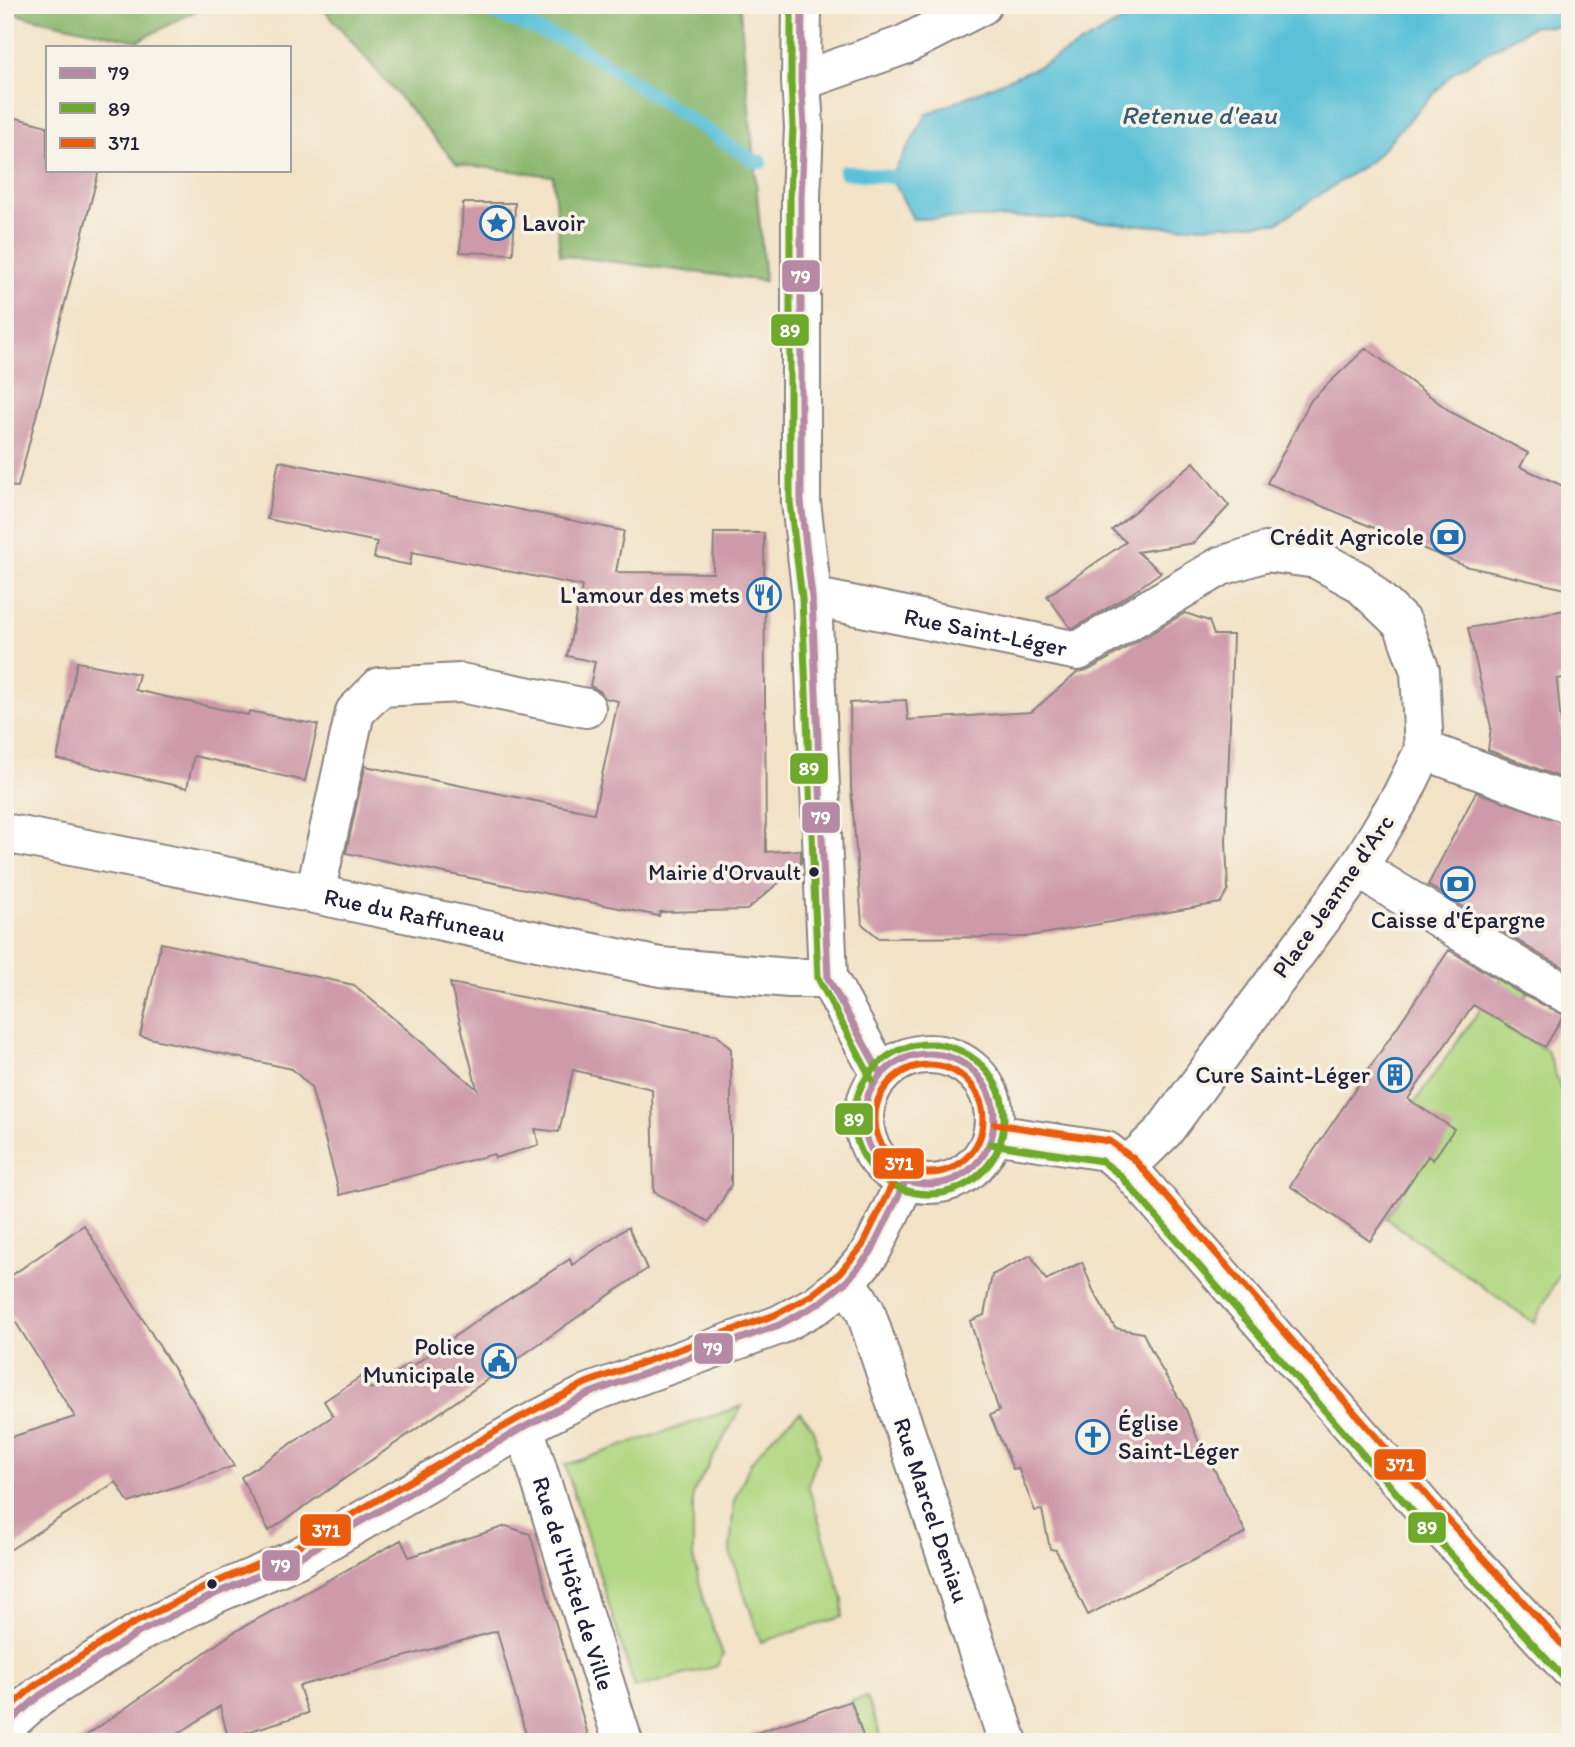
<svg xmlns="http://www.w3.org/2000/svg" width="1575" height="1747" viewBox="0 0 1575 1747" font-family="Itim,sans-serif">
  <rect width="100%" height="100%" fill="#f7f3e8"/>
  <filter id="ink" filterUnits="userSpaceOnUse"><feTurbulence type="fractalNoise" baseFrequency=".0143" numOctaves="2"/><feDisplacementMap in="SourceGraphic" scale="14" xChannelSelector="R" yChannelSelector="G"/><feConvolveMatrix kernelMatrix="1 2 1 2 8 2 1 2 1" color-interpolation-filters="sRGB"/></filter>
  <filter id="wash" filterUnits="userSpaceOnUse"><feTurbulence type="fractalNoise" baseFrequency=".00686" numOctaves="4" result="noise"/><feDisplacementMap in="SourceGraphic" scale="28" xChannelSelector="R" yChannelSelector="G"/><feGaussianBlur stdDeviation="1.57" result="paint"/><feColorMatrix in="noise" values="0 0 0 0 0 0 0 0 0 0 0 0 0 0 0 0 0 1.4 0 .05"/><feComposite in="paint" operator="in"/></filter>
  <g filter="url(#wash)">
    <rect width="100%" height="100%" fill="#f2e2c6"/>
    <path fill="#b0d781" stroke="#697c5e" stroke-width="2" d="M1505 974 1530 988 1507 1029 1547 1050 1570 1116V1253L1534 1323 1386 1218 1402 1194 1391 1187 1360 1180Z
      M742 1406 693 1493V1557L704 1602 723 1655 717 1666 635 1688 565 1465Z
      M800 1412 813 1428 819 1454 808 1485 843 1600 842 1617 761 1642 730 1552 734 1501 751 1462 775 1434Z
      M867 1697 883 1742H865L851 1701Z"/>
    <path fill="#8cb86f" stroke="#576d55" stroke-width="2" d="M5 5H206L138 41 5 12Z
      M320 5H732L740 9 765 281 560 255 553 176 457 164Z"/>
    <path fill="#5bc1d8" stroke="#3e728a" stroke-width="2" d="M1151 5H1570V27L1534 26 1454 72 1371 161 1277 223 1169 227 1033 217 913 219 891 177 927 114 1044 64Z"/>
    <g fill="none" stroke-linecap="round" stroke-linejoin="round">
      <path stroke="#5bc1d8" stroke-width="14" d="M473 5 576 45 754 161 761 162
        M845 172 891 177"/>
    </g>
    <g id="blocks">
      <path fill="#ce99a9" d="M5 115 47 126V170H99L18 487 5 486Z
        M463 203H515L513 254 460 252Z
        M1366 348 1451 412 1528 453 1520 467 1570 489V590L1465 566 1267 483 1311 400Z
        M279 461 624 531 616 572 713 573 714 533H764L766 852 801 850V863L747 910 660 912 659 916 346 853 365 766 594 813 618 701 605 698 600 691 590 686 595 662 567 656 582 586 412 552 410 565 374 558 377 542 267 519Z
        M1194 462 1229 506 1194 543 1137 552 1161 572 1132 593 1074 628 1070 627 1047 596 1126 542 1112 530Z
        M1570 609V677L1557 679 1562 737 1570 740V781L1488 750 1491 727 1468 628Z
        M1185 613 1209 621 1214 635H1233L1226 841 1228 891 1220 903 1025 937 879 938 862 924 851 787 850 703 906 700 908 720 1031 712 1078 672 1089 670Z
        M77 662 139 674 135 690 248 715 249 711 318 725 305 781 194 756 187 788 57 759Z
        M1476 792 1570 825V970L1544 957 1428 885Z
        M161 943 354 985 477 1089 450 983 717 1035 731 1049V1185L709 1222 654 1192 652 1089 573 1070 559 1132 535 1129 539 1145 495 1158 494 1154 340 1195 311 1087 292 1069 140 1036Z
        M1449 950 1523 995 1564 1015 1545 1047 1473 1005 1408 1099 1454 1129 1433 1160 1428 1156 1370 1241 1290 1186Z
        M84 1225 234 1466 129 1503 116 1482 5 1553V1439L75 1417 5 1305V1280Z
        M628 1227 647 1269 269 1531 241 1477 333 1416 324 1401 362 1376 371 1389 409 1364 411 1367 492 1310 570 1259 572 1265Z
        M1031 1255 1046 1280 1082 1262 1093 1290 1115 1328 1143 1333 1158 1363 1186 1410 1208 1465H1212L1246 1533 1088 1615 1056 1550 1050 1549 1042 1510 1035 1511 1018 1468 1013 1469 990 1415 999 1411 970 1321 984 1315 992 1275Z
        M506 1526 530 1534 590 1742H528L497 1631 299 1686 308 1713 228 1738 220 1706 166 1742H77L234 1632 401 1540 409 1557Z
        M851 1701 865 1742H751L750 1735Z"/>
    </g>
  </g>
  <g filter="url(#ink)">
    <use href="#blocks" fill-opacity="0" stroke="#8a8280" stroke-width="2"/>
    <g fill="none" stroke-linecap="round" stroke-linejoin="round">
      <g stroke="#8a8280" stroke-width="42">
        <g id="minor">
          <path d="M801 81 904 45 982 5"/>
          <path id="s1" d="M812 597 1078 651 1221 566 1266 552 1317 559 1359 582 1403 624 1420 671 1424 750 1402 795 1358 868 1336 899 1164 1131 1127 1167"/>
          <path d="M1424 750 1570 804"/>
          <path id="s2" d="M5 833 315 894 660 967 790 978H828"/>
          <path d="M1358 868 1533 976 1570 995"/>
          <path d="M315 894 355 712 380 687 461 683 586 708"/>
          <path id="s3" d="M847 1281 865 1310 1008 1742"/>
          <path id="s4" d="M524 1427 623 1742"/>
        </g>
      </g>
      <g stroke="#8a8280" stroke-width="42">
        <path id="major" d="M802 5 801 81 804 127 801 197V502L812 597 828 978 881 1075
          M864 1119a65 65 0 1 1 130 0a65 65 0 1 1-130 0Z
          M993 1134 1106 1151 1127 1167 1441 1528 1570 1669
          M5 1726 39 1696 138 1633 217 1593 296 1559 524 1427 590 1393 779 1325 818 1304 847 1281 871 1252 906 1180"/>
      </g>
      <use href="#minor" stroke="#fff" stroke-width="38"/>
      <use href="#major" stroke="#fff" stroke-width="38"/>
      <g stroke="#f7f3e8" stroke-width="12">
        <path id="bus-1" d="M802 5 801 81 804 127 801 197V502L812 597 828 978 881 1075
          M864 1119a65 65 0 1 1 130 0a65 65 0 1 1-130 0Z
          M5 1726 39 1696 138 1633 217 1593 296 1559 524 1427 590 1393 779 1325 818 1304 847 1281 871 1252 906 1180"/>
      </g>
      <g stroke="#f7f3e8" stroke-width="12">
        <path id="bus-2" d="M791 5V81L793 127 790 197V502L802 598 818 978 872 1080
          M854 1119a75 75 0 1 1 150 0a75 75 0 1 1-150 0Z
          M991 1144 1102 1161 1120 1175 1433 1535 1562 1676"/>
      </g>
      <g stroke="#f7f3e8" stroke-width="12">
        <path id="bus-3" d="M875 1119a54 54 0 1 1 108 0a54 54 0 1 1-108 0Z
          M995 1124 1109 1141 1134 1159 1449 1521 1570 1653
          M5 1712 33 1687 132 1624 212 1584 291 1550 519 1418 586 1383 775 1315 812 1295 840 1273 862 1246 897 1175"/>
      </g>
      <use href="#bus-1" stroke="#b689a5" stroke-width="7"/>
      <use href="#bus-2" stroke="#6ea92c" stroke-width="7"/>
      <use href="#bus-3" stroke="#ea5b0c" stroke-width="7"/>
    </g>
  </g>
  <defs>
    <g id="sight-ring" transform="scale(1.75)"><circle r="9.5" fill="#f7f3e8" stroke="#1f6fb2" stroke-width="1.5"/><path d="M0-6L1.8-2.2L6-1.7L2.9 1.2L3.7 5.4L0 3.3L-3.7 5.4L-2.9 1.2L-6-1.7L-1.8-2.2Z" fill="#1f6fb2"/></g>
    <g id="bank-ring" transform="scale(1.75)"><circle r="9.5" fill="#f7f3e8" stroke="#1f6fb2" stroke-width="1.5"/><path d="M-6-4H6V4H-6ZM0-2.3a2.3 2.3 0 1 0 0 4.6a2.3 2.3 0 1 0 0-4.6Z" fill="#1f6fb2"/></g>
    <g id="restaurant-ring" transform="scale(1.75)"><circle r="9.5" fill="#f7f3e8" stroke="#1f6fb2" stroke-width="1.5"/><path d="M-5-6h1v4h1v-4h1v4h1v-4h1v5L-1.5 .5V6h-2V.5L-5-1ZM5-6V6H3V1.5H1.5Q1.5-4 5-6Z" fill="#1f6fb2"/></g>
    <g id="building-ring" transform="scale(1.75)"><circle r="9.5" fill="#f7f3e8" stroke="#1f6fb2" stroke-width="1.5"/><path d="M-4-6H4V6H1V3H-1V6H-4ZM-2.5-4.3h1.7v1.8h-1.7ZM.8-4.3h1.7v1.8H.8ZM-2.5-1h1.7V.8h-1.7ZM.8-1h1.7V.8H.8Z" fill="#1f6fb2"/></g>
    <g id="civic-ring" transform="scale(1.75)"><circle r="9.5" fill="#f7f3e8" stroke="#1f6fb2" stroke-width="1.5"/><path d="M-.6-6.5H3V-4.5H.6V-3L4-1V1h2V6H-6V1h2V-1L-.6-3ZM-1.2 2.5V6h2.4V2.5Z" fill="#1f6fb2"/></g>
    <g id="church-ring" transform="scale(1.75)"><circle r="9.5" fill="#f7f3e8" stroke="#1f6fb2" stroke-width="1.5"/><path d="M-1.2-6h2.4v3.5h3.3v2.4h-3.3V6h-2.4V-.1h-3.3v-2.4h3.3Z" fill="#1f6fb2"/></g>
  </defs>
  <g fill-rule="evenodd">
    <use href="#sight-ring" x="497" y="223"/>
    <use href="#bank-ring" x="1448" y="537"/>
    <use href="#restaurant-ring" x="764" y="595"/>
    <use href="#bank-ring" x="1458" y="884"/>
    <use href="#building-ring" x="1395" y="1075"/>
    <use href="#civic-ring" x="499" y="1361"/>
    <use href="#church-ring" x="1093" y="1437"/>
  </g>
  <g fill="#22223b" stroke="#f7f3e8" stroke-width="2.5">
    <circle cx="814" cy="872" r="6"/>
    <circle cx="212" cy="1584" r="6"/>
  </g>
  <g text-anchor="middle" stroke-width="7" stroke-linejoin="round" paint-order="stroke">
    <g font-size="22" fill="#22223b" stroke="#f7f3e8" text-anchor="end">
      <text x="801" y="880">Mairie d'Orvault</text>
    </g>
    <g font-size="24" fill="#22223b" stroke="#f7f3e8" text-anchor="end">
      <text x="522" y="231" text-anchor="start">Lavoir</text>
      <text x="1424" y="545">Crédit Agricole</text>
      <text x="740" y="603">L'amour des mets</text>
      <text x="1458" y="928" text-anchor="middle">Caisse d'Épargne</text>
      <text x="1370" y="1083">Cure Saint-Léger</text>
      <text x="475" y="1355">Police<tspan x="475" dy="28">Municipale</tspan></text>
      <text x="1118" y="1431" text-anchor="start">Église<tspan x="1118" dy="28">Saint-Léger</tspan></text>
    </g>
    <g font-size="24" fill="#22223b" stroke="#f7f3e8">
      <text dy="8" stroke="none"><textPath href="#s1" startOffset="177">Rue Saint-Léger</textPath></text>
      <text transform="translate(1333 896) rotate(-55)" y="8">Place Jeanne d'Arc</text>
      <text dy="8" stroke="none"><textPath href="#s2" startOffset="418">Rue du Raffuneau</textPath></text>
      <text dy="8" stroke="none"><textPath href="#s3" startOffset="245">Rue Marcel Deniau</textPath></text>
      <text dy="8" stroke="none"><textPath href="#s4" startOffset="164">Rue de l'Hôtel de Ville</textPath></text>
    </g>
    <g font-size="26" font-style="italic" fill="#365a72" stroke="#f7f3e8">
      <text x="1199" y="124">Retenue d'eau</text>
    </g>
  </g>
  <g stroke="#f7f3e8" stroke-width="2.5">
    <rect x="781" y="259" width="40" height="34" rx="7" fill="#b689a5"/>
    <rect x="770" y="313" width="40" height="34" rx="7" fill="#6ea92c"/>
    <rect x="789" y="752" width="40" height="33" rx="7" fill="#6ea92c"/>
    <rect x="801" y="801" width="40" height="33" rx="7" fill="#b689a5"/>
    <rect x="834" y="1102" width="40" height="34" rx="7" fill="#6ea92c"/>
    <rect x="872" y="1147" width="53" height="33" rx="7" fill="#ea5b0c"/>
    <rect x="693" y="1332" width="41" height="33" rx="7" fill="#b689a5"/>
    <rect x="1373" y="1448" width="54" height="33" rx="7" fill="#ea5b0c"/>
    <rect x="1407" y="1511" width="40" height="33" rx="7" fill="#6ea92c"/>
    <rect x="299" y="1513" width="53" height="34" rx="7" fill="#ea5b0c"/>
    <rect x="261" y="1549" width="40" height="33" rx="7" fill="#b689a5"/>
  </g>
  <g font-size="19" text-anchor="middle" font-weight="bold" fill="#fff">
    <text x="801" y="283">79</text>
    <text x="790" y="337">89</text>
    <text x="809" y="775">89</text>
    <text x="821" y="824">79</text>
    <text x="854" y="1126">89</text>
    <text x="899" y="1170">371</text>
    <text x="713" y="1355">79</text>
    <text x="1400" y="1471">371</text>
    <text x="1427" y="1534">89</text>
    <text x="326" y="1537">371</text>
    <text x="281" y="1572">79</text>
  </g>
  <rect width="1575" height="1747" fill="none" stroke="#f7f3e8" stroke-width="28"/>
  <rect x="46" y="46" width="245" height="126" fill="#f7f3e8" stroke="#a29fa3" stroke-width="2"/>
  <rect x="60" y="68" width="35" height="10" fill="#b689a5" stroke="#a29fa3" stroke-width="2"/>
  <text x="108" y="80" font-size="21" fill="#22223b">79</text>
  <rect x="60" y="103" width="35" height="10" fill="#6ea92c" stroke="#a29fa3" stroke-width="2"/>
  <text x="108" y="116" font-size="21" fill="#22223b">89</text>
  <rect x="60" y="138" width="35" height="10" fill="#ea5b0c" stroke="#a29fa3" stroke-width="2"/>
  <text x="108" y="150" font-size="21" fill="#22223b">371</text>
</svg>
